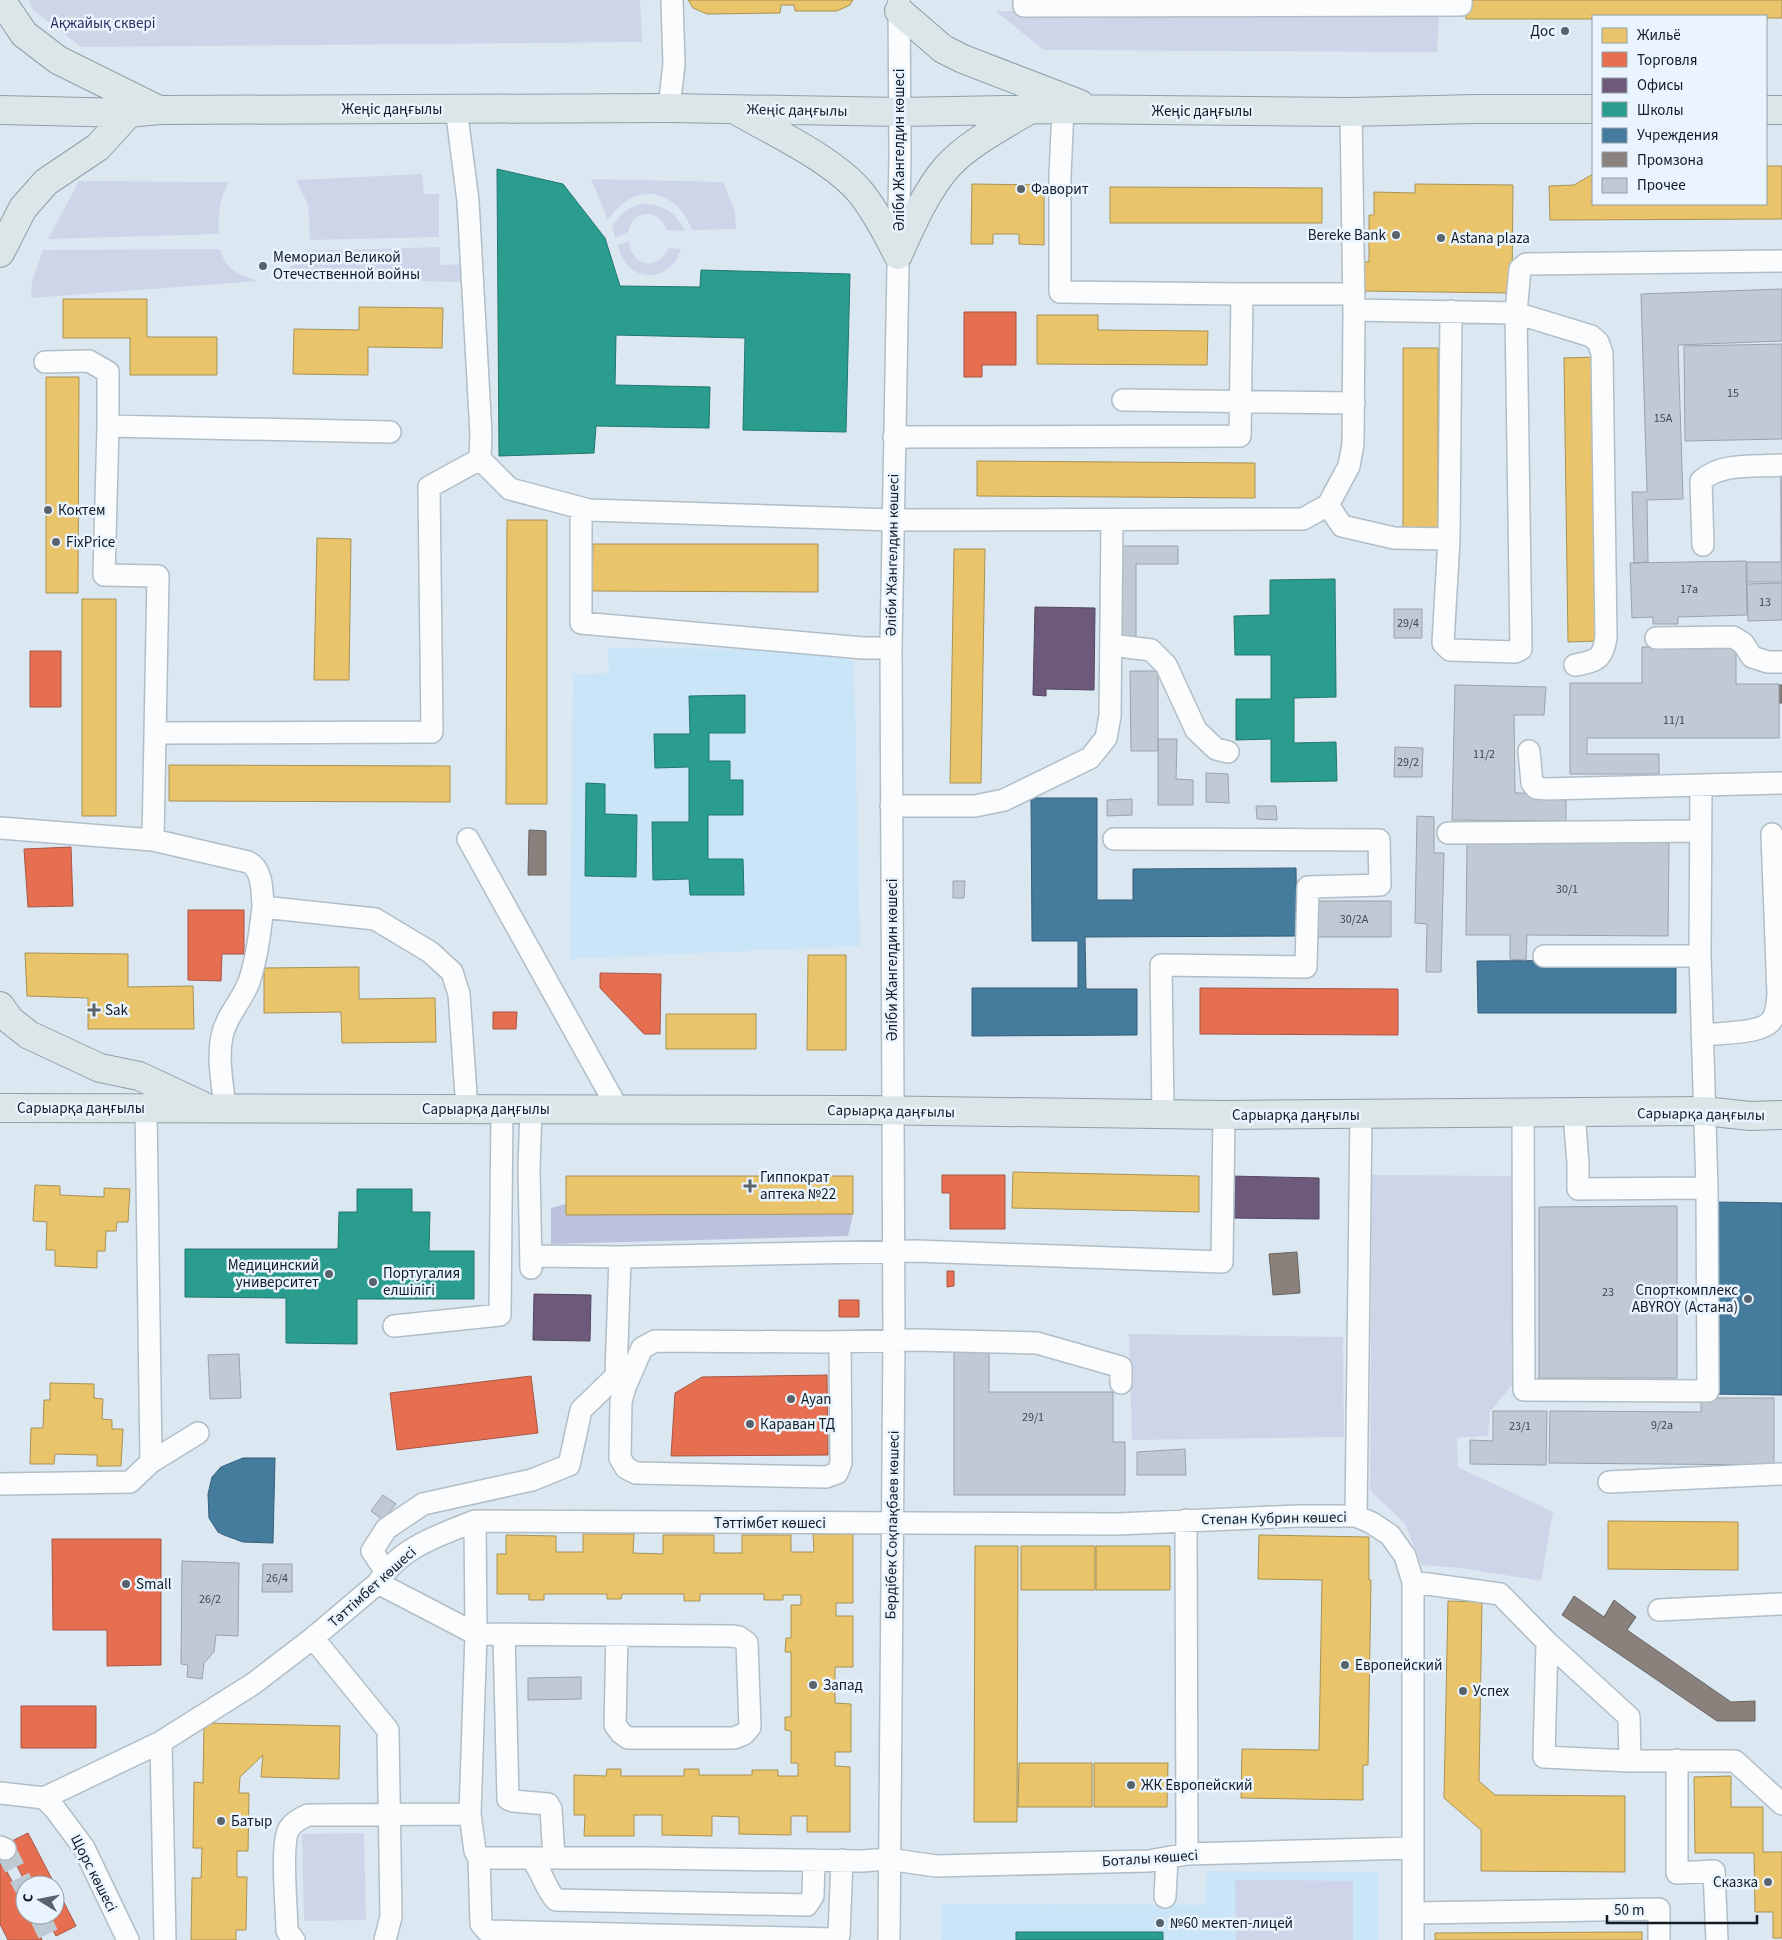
<svg xmlns="http://www.w3.org/2000/svg" width="1782" height="1940" viewBox="0 0 1782 1940" font-family="'Source Sans 3',sans-serif">
  <rect width="100%" height="100%" fill="#dbe8f2"/>
  <path fill="#cae4f8" d="M608 648 813 650 854 661 860 946 570 959 573 674 609 673Z
    M1207 1871 1378 1872V1940H941L942 1904 1205 1905Z"/>
  <path fill="#cfd5e8" d="M29 0H640L642 42 81 47 33 10Z
    M995 11 1439 14 1437 52 1044 50Z
    M422 174 424 194H439V237L310 240 308 205 296 180Z
    M591 179 723 182 735 211 736 229 692 230C676 187 633 181 608 220Z
    M79 181 229 182C219 198 218 216 219 234L48 239Z
    M640 204C662 203 676 212 685 231L667 230C659 208 633 209 628 232L615 238 612 227C619 215 627 208 640 204Z
    M629 241C630 266 659 272 668 248L681 249C670 286 624 283 618 245Z
    M440 247V265L473 264 471 282 273 279 293 265 305 251Z
    M220 249C227 272 237 273 258 281L31 298 32 281 43 250Z
    M1372 1175 1514 1176 1512 1385 1490 1412 1488 1436 1457 1438 1458 1467 1553 1512 1541 1581 1461 1568 1422 1565 1405 1524 1370 1490Z
    M1129 1334 1343 1337 1344 1437 1132 1440Z
    M364 1833 366 1920 304 1921 302 1834Z
    M1235 1880 1353 1881V1940H1236Z"/>
  <path fill="#bcc2dd" d="M566 1204V1215L853 1214 848 1236 551 1244V1208Z"/>
  <path fill="#e9c46a" stroke="#a89255" d="M688 0H853L850 5 837 11H795L794 5H781L780 13 707 14 693 8Z
    M1465 0H1782V18H1766V16H1593V19H1466Z
    M1766 166H1782V219L1550 220 1549 186 1574 185 1593 174V204H1766Z
    M972 184 1044 185V245L1019 244V234H993V244H971Z
    M1415 184 1513 185 1512 293 1361 291V262H1369V215H1374V192L1415 193Z
    M1110 187 1322 188V223H1110Z
    M63 299H147V337H217V375H130V338H63Z
    M359 307 443 308 442 348 368 347V375L293 374 294 329 359 330Z
    M1037 315H1098V330L1208 331 1207 365 1037 364Z
    M1403 348H1438V530H1403Z
    M1594 357 1598 641 1568 642 1564 358Z
    M46 377H79L78 593H46Z
    M977 461 1255 463V498L977 496Z
    M507 520H547V804H506Z
    M317 538 351 539 349 680H314Z
    M593 544H818V592L592 591Z
    M954 549H985L981 783H950Z
    M82 599H116V816H82Z
    M169 765 450 766V802L169 801Z
    M25 953 128 954V987L193 986 194 1029H88V998L27 996Z
    M808 955H846V1050H807Z
    M359 967V999L435 998 436 1042 342 1043 341 1012 264 1013V968Z
    M666 1014H756V1049H666Z
    M1013 1172 1199 1176V1212L1012 1208Z
    M566 1176H853V1214L566 1215Z
    M35 1185 60 1186V1195L104 1197V1188L130 1189 128 1222H117L116 1231H106L105 1251H97V1268L55 1266V1250H46L47 1222 33 1221Z
    M50 1383 94 1384V1398L103 1399 102 1419 112 1420V1429H123L121 1466H97V1455L55 1454 54 1464H30L31 1428H43L44 1400H50Z
    M1608 1521 1738 1522V1570L1608 1569Z
    M583 1534H634L633 1553 663 1554V1535H714V1553H742V1535H791V1552H814L813 1534H853V1603H836V1616H853V1667H835V1703L851 1704V1752H835V1766L850 1767V1832H807V1816H791V1835L739 1834V1817L712 1816V1836L662 1835V1815H634V1836H584L585 1815H574V1775L606 1776 607 1769H621V1776H684V1769H699V1775H752V1770H778V1776H798V1763H791V1731L785 1730V1717H791V1652H785L786 1638H791V1605H801V1595H783V1600H764V1594H700V1601H684V1594H622L621 1599H607V1594H544V1600H529V1594H497V1554H506V1535L556 1536V1552H583Z
    M1259 1535 1369 1537V1580H1371L1368 1765H1363V1800L1241 1798 1242 1749 1319 1750 1322 1580 1258 1579Z
    M975 1546H1018L1017 1822H974Z
    M1021 1546H1095V1590H1021Z
    M1096 1546H1170V1590H1096Z
    M1448 1601 1482 1602 1479 1781 1495 1795 1625 1796V1872L1481 1871V1830L1444 1798Z
    M204 1723 340 1726 339 1779 261 1777 263 1755 240 1777 239 1793H249L248 1851H237V1877H247L246 1930H236V1940H191L192 1878H201L202 1848H193L194 1782 203 1783Z
    M1019 1763H1092V1807H1018Z
    M1094 1763H1168L1167 1807H1094Z
    M1731 1776V1807H1763V1852H1782V1938H1773V1912H1755L1754 1853H1695L1694 1777Z
    M1642 1932V1940H1435V1933Z"/>
  <path fill="#e76f51" stroke="#a75644" d="M964 312H1016V365H982V377H964Z
    M30 651H61V707H30Z
    M71 847 73 906 28 907 24 849Z
    M188 910H244V954H222L221 981 188 980Z
    M600 973 661 974 660 1034H644L600 988Z
    M1200 988 1398 989V1035L1200 1034Z
    M493 1012H517L516 1029H493Z
    M942 1175H1005V1229H950V1193H942Z
    M947 1271H954V1286L947 1287Z
    M839 1300H859V1317H839Z
    M827 1375 828 1455 671 1456 675 1393 702 1377Z
    M531 1376 538 1433 397 1450 390 1393Z
    M52 1539H161V1665L107 1666V1630H53Z
    M21 1706H96V1748H21Z
    M28 1833 55 1885H25V1915H35L31 1917 42 1940H8L0 1924V1859L13 1883 23 1878 6 1844Z
    M55 1885 76 1926 56 1936 45 1915H55Z"/>
  <path fill="#6d597a" stroke="#514760" d="M1035 607 1095 608 1094 690 1046 689V696L1033 695Z
    M1230 1176 1319 1178V1219L1229 1218Z
    M534 1294 591 1295 590 1341 533 1340Z"/>
  <path fill="#2a9d8f" stroke="#22766f" d="M497 169 563 184 605 238 620 286 700 287 701 270 850 274 846 432 743 430 745 338 616 335 615 385 710 387 709 428 596 426 594 453 499 456Z
    M1335 579 1336 697 1294 698V743L1336 742 1337 781 1271 782V739L1236 740V699H1271V655H1235L1234 616 1270 615V580Z
    M745 695V733H709V761H730V780H743V815H708V859H743L744 895H690L689 879 653 880 652 822H689V767L655 768 654 734H690L689 696Z
    M586 783 605 784V814L637 815 636 877 585 876Z
    M357 1189H412V1212H430L429 1251H474V1299H357V1344L286 1343V1298L185 1297V1249H338L339 1212H357Z
    M1016 1932H1163V1940H1016Z"/>
  <path fill="#457b9d" stroke="#355e79" d="M1031 798H1097V900H1133V869L1296 868 1297 936 1085 937 1086 989H1137V1035L972 1036V988H1078V941H1032Z
    M1676 960V1013H1478L1477 961Z
    M1715 1202 1782 1203V1395L1712 1394Z
    M243 1458H275L273 1543 243 1542 224 1535 218 1532 209 1518 208 1494 212 1477 221 1467Z"/>
  <path fill="#8a817c" stroke="#666362" d="M1779 685H1782V703H1779Z
    M529 830 546 831V875H528Z
    M1297 1252 1300 1293 1273 1295 1269 1254Z
    M1574 1596 1604 1617 1614 1600 1636 1617 1627 1630 1731 1702 1755 1701V1721H1717L1562 1615Z"/>
  <path fill="#c1cad4" stroke="#9aa2ab" d="M1782 289V341L1678 345 1683 499 1647 500 1648 562 1634 563 1632 492H1647L1641 294Z
    M1782 344V439L1685 441 1684 346Z
    M1781 475 1782 582H1747V562H1781Z
    M1120 546H1178V564H1136V637H1120Z
    M1746 561 1747 615 1678 617V624H1653V617L1632 618 1630 563Z
    M1782 583V620L1748 621 1747 584Z
    M1394 609H1422V638H1394Z
    M1642 647H1736V684H1779V738H1587V754H1659V774H1570V683H1642Z
    M1130 671H1158V751H1131Z
    M1455 685 1546 687 1544 715H1514L1515 793 1566 794V821L1452 820Z
    M1158 739H1177L1176 779 1193 780V805H1158Z
    M1395 747 1423 748 1422 777H1394Z
    M1206 773 1228 774 1229 803 1206 802Z
    M1132 799V815L1107 816V800Z
    M1256 806H1276L1277 820 1257 819Z
    M1417 816 1434 817V853H1444L1441 972H1426L1427 924 1415 923Z
    M1467 841 1669 842 1668 936 1527 935 1526 960 1510 959V935H1466Z
    M953 881H965L964 898H953Z
    M1316 901H1391V937H1316Z
    M1677 1206V1378H1539V1207Z
    M954 1348H989V1392H1113V1442H1125V1495H954Z
    M239 1354 241 1398 210 1399 208 1355Z
    M1701 1398H1774V1465L1549 1463 1550 1411 1701 1412Z
    M1493 1411H1547L1546 1465 1470 1464V1440L1493 1441Z
    M1185 1449 1186 1475H1137V1452Z
    M383 1495 396 1504 383 1520 371 1511Z
    M182 1561 239 1563 238 1636 216 1635 214 1652 204 1663 202 1679 187 1677 188 1665 181 1664Z
    M263 1564H292V1592H262Z
    M581 1677V1699L528 1700V1678Z"/>
  <g fill="none" stroke-linecap="round" stroke-linejoin="round">
    <path stroke="#bdc9d3" stroke-width="21" stroke-dasharray="21 11" stroke-linecap="butt" d="M5 1849 25 1888
      M39 1915 51 1940"/>
    <g stroke="#b2bec6" stroke-width="24">
      <path id="minor" d="M1024 0V6L1461 5V0
        M456 108 468 201 481 434 480 459 510 489 589 510 893 520 1303 519 1328 505 1349 466 1353 444 1354 310 1351 112
        M669 108 674 64 672 0
        M1242 294H1354
        M1354 310 1516 313 1520 269 1526 264 1782 261
        M1451 311 1449 539 1443 643 1450 650 1515 652 1521 649 1516 313 1591 336 1598 342 1602 353 1606 637C1603 660 1596 661 1575 665
        M45 362 89 361 108 372V426
        M1123 400 1354 403
        M894 437 1240 436 1242 294 1060 292V176L1063 109
        M1328 505 1342 526 1394 538 1449 539
        M581 508V623L863 648H891
        M1703 545 1701 481C1721 462 1756 467 1782 465
        M1656 638 1733 637 1743 643 1752 657 1768 662H1782
        M1111 645 1151 650 1166 665 1196 730 1216 749 1228 752
        M155 733 432 732 429 487 480 459
        M1529 751 1532 783 1536 788 1547 789 1782 783
        M1701 786 1700 956 1707 1188
        M891 806H975L1004 800 1090 758 1106 738 1110 716 1112 520
        M0 828 153 840 248 862C263 869 262 892 263 907L375 919 430 952 452 972 459 994 467 1109
        M1448 833 1701 831
        M468 839 618 1109
        M1114 839 1379 840 1380 885 1308 887 1306 967 1161 965 1163 1115
        M153 840 158 576 104 575 108 426 390 432
        M1544 956H1700
        M1702 1035C1718 1033 1761 1034 1771 1021 1777 1014 1777 1004 1778 995L1772 834
        M225 1109C223 1085 217 1060 222 1036 226 1016 242 1001 249 982 257 958 260 932 263 907
        M1523 1113 1524 1390 1708 1391 1707 1188 1578 1189V1163L1574 1113
        M531 1256 620 1257
        M531 1268 529 1169 531 1109
        M394 1326 500 1315 502 1109
        M840 1342 841 1463 837 1473 826 1477 636 1473 626 1468 620 1458 621 1401 625 1387 642 1348 655 1341 827 1342 916 1340 1037 1343 1121 1367V1383
        M151 1462 198 1433
        M1609 1482 1782 1474
        M0 1484 130 1482 151 1462 146 1108
        M1356 1516 1361 1114
        M1186 1520 1187 1854
        M386 1572 372 1551 386 1529 423 1504 532 1480 569 1465 581 1410 616 1376 620 1257 916 1251 1222 1262 1224 1115
        M1413 1582 1500 1594 1547 1642 1544 1757 1630 1761H1735L1782 1804
        M378 1583 476 1634 731 1636 739 1637 747 1643 750 1727 744 1734 734 1738H628L621 1733 615 1725 617 1635
        M1659 1610 1782 1604
        M504 1634 508 1799 513 1801 548 1804 551 1809 554 1858
        M313 1638 388 1730 391 1917 385 1940
        M1547 1642 1629 1717 1630 1761
        M161 1742 165 1940
        M1677 1760V1873L1714 1871 1717 1940
        M0 1793 44 1798 55 1809 84 1848 128 1940
        M44 1798 161 1742 253 1684 313 1638 378 1583C398 1548 440 1535 475 1521L1118 1524 1297 1516H1356L1372 1523 1390 1535 1405 1556 1413 1582V1940
        M470 1814 476 1634 475 1521
        M0 1847 5 1849
        M479 1858 481 1924 487 1931 834 1939 839 1935 842 1860
        M532 1859C542 1872 545 1888 556 1900L807 1905 813 1896 814 1860
        M1165 1897 1167 1858
        M1413 1913 1659 1909V1940
        M294 1940 287 1931C287 1910 280 1844 289 1829 293 1822 301 1818 308 1815L470 1814 475 1851 479 1858H646L862 1861 888 1859 936 1866 1149 1861 1187 1854 1412 1848
        M889 1940 894 1341 891 648 900 157 899 0"/>
    </g>
    <g stroke="#8ea0a8" stroke-width="30">
      <path id="major" d="M1 0 24 34 58 60 159 110
        M899 11 943 49 963 59 1080 104
        M0 110 129 113 159 110 669 108 900 112 1063 109 1351 112 1475 109H1593
        M1766 110H1782
        M737 111C774 132 834 160 861 193 876 212 887 233 898 255
        M0 253 23 208 46 182 98 147 129 113
        M898 255C911 226 926 191 947 167 969 143 1001 127 1029 110
        M0 1006 10 1020 29 1035 100 1068 139 1076 201 1105
        M0 1108 863 1110 1224 1115 1704 1111 1750 1116 1782 1115"/>
    </g>
    <use href="#minor" stroke="#fafcfd" stroke-width="21"/>
    <use href="#major" stroke="#dce5e8" stroke-width="28"/>
  </g>
  <g fill="#58636c" stroke="#e9f4fe" stroke-width="2">
    <circle cx="1565" cy="31" r="5"/>
    <circle cx="1021" cy="189" r="5"/>
    <circle cx="1396" cy="235" r="5"/>
    <circle cx="1441" cy="238" r="5"/>
    <circle cx="263" cy="266" r="5"/>
    <circle cx="48" cy="510" r="5"/>
    <circle cx="56" cy="542" r="5"/>
    <path d="M91.5 1002.5h5v5h5v5h-5v5h-5v-5h-5v-5h5z"/>
    <path d="M747.5 1178.5h5v5h5v5h-5v5h-5v-5h-5v-5h5z"/>
    <circle cx="329" cy="1274" r="5"/>
    <circle cx="373" cy="1282" r="5"/>
    <circle cx="1748" cy="1299" r="5"/>
    <circle cx="791" cy="1399" r="5"/>
    <circle cx="750" cy="1424" r="5"/>
    <circle cx="126" cy="1584" r="5"/>
    <circle cx="1345" cy="1665" r="5"/>
    <circle cx="813" cy="1685" r="5"/>
    <circle cx="1463" cy="1691" r="5"/>
    <circle cx="1131" cy="1785" r="5"/>
    <circle cx="221" cy="1821" r="5"/>
    <circle cx="1768" cy="1882" r="5"/>
    <circle cx="1160" cy="1923" r="5"/>
  </g>
  <g text-anchor="middle" stroke-width="5" stroke-linejoin="round" paint-order="stroke">
    <g font-size="12" fill="#3d4850">
      <text x="1733" y="397">15</text>
      <text x="1663" y="422">15А</text>
      <text x="1689" y="593">17а</text>
      <text x="1765" y="606">13</text>
      <text x="1408" y="627">29/4</text>
      <text x="1674" y="724">11/1</text>
      <text x="1484" y="758">11/2</text>
      <text x="1408" y="766">29/2</text>
      <text x="1567" y="893">30/1</text>
      <text x="1354" y="923">30/2А</text>
      <text x="1608" y="1296">23</text>
      <text x="1033" y="1421">29/1</text>
      <text x="1662" y="1429">9/2а</text>
      <text x="1520" y="1430">23/1</text>
      <text x="277" y="1582">26/4</text>
      <text x="210" y="1603">26/2</text>
    </g>
    <g font-size="15" fill="#332d62" stroke="#e9f4fe">
      <text x="103" y="28">Ақжайық сквері</text>
    </g>
    <g font-size="15" fill="#111c24" stroke="#e9f4fe" text-anchor="start">
      <text x="1555" y="36" text-anchor="end">Дос</text>
      <text x="1031" y="194">Фаворит</text>
      <text x="1386" y="240" text-anchor="end">Bereke Bank</text>
      <text x="1451" y="243">Astana plaza</text>
      <text x="273" y="262">Мемориал Великой<tspan x="273" dy="17">Отечественной войны</tspan></text>
      <text x="58" y="515">Коктем</text>
      <text x="66" y="547">FixPrice</text>
      <text x="105" y="1015">Sak</text>
      <text x="760" y="1182">Гиппократ<tspan x="760" dy="17">аптека №22</tspan></text>
      <text x="319" y="1270" text-anchor="end">Медицинский<tspan x="319" dy="17">университет</tspan></text>
      <text x="383" y="1278">Португалия<tspan x="383" dy="17">елшілігі</tspan></text>
      <text x="1738" y="1295" text-anchor="end">Спорткомплекс<tspan x="1738" dy="17">ABYROY (Астана)</tspan></text>
      <text x="801" y="1404">Ayan</text>
      <text x="760" y="1429">Караван ТД</text>
      <text x="136" y="1589">Small</text>
      <text x="1355" y="1670">Европейский</text>
      <text x="823" y="1690">Запад</text>
      <text x="1473" y="1696">Успех</text>
      <text x="1141" y="1790">ЖК Европейский</text>
      <text x="231" y="1826">Батыр</text>
      <text x="1758" y="1887" text-anchor="end">Сказка</text>
      <text x="1170" y="1928">№60 мектеп-лицей</text>
    </g>
    <g font-size="15" fill="#111c24" stroke="#e9f4fe">
      <text x="392" y="114">Жеңіс даңғылы</text>
      <text transform="translate(797 110) rotate(1)" y="5">Жеңіс даңғылы</text>
      <text x="1202" y="116">Жеңіс даңғылы</text>
      <text transform="translate(899 150) rotate(-90)" y="5">Әліби Жангелдин көшесі</text>
      <text transform="translate(892 555) rotate(-89)" y="5">Әліби Жангелдин көшесі</text>
      <text transform="translate(892 960) rotate(-90)" y="5">Әліби Жангелдин көшесі</text>
      <text x="81" y="1113">Сарыарқа даңғылы</text>
      <text x="486" y="1114">Сарыарқа даңғылы</text>
      <text transform="translate(891 1111) rotate(1)" y="5">Сарыарқа даңғылы</text>
      <text transform="translate(1701 1114) rotate(1)" y="5">Сарыарқа даңғылы</text>
      <text x="1296" y="1120">Сарыарқа даңғылы</text>
      <text transform="translate(1274 1518) rotate(-1)" y="5">Степан Кубрин көшесі</text>
      <text x="770" y="1528">Тәттімбет көшесі</text>
      <text transform="translate(892 1525) rotate(-89)" y="5">Бердібек Соқпақбаев көшесі</text>
      <text transform="translate(372 1587) rotate(-42)" y="5">Тәттімбет көшесі</text>
      <text transform="translate(1150 1858) rotate(-4)" y="5">Боталы көшесі</text>
      <text transform="translate(94 1873) rotate(63)" y="5">Щорс көшесі</text>
    </g>
  </g>
  <rect x="1592" y="15" width="175" height="190" fill="#e9f4fe" stroke="#939ea7"/>
  <rect x="1602" y="28" width="25" height="15" fill="#e9c46a" stroke="#939ea7"/>
  <text x="1637" y="40" font-size="15" fill="#111c24">Жильё</text>
  <rect x="1602" y="52" width="25" height="15" fill="#e76f51" stroke="#939ea7"/>
  <text x="1637" y="65" font-size="15" fill="#111c24">Торговля</text>
  <rect x="1602" y="78" width="25" height="15" fill="#6d597a" stroke="#939ea7"/>
  <text x="1637" y="90" font-size="15" fill="#111c24">Офисы</text>
  <rect x="1602" y="102" width="25" height="15" fill="#2a9d8f" stroke="#939ea7"/>
  <text x="1637" y="115" font-size="15" fill="#111c24">Школы</text>
  <rect x="1602" y="128" width="25" height="15" fill="#457b9d" stroke="#939ea7"/>
  <text x="1637" y="140" font-size="15" fill="#111c24">Учреждения</text>
  <rect x="1602" y="152" width="25" height="15" fill="#8a817c" stroke="#939ea7"/>
  <text x="1637" y="165" font-size="15" fill="#111c24">Промзона</text>
  <rect x="1602" y="178" width="25" height="15" fill="#c1cad4" stroke="#939ea7"/>
  <text x="1637" y="190" font-size="15" fill="#111c24">Прочее</text>
  <g transform="translate(40 1900) rotate(280)"><circle r="24" fill="#e9f4fe" stroke="#939ea7"/>
  <path d="M0-4L9 19L0 12L-9 19Z" fill="#58636c"/>
  <text y="-8" font-size="14" font-weight="bold" text-anchor="middle" fill="#111c24">С</text>
  </g>
  <path d="M1607 1915v8h150v-8" fill="none" stroke="#111c24" stroke-width="2.5"/>
  <text x="1614" y="1915" font-size="15" fill="#111c24" stroke="#e9f4fe" stroke-width="4" paint-order="stroke">50 m</text>
</svg>
